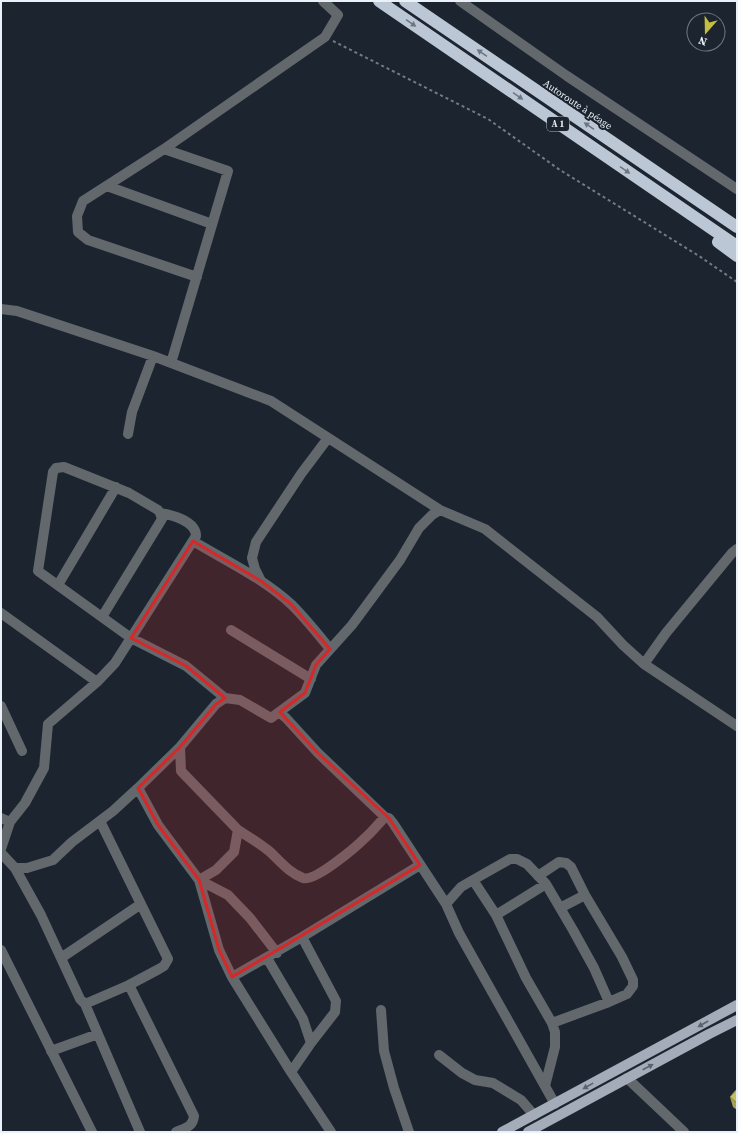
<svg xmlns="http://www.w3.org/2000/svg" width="738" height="1133" viewBox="0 0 738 1133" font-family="'Source Serif 4',serif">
  <rect width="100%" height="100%" fill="#1c252f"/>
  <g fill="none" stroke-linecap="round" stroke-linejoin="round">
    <path stroke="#737b83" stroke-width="2" stroke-dasharray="3 3" stroke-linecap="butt" d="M333 41 488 119 560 170 699 256 737 282"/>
    <path stroke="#63686d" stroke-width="10" d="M460 1 567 76 737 189
      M164 149 228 171 171 363
      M107 186 212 224
      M197 277 88 240 78 232 77 216 83 201 164 149 325 37 338 15 323 1
      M1 309 17 311 153 356 271 401 440 510 485 529 597 617 623 645 644 664 737 726
      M128 434 132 412 153 356
      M193 541C226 561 263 578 292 605 306 619 318 634 330 649
      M261 581 255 569 252 558 256 542 301 474 328 438
      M58 585 116 487
      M1 613 97 682
      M102 617 162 519 160 513 158 510 129 493 64 467 56 468 53 472 38 571 131 638 186 666 225 698
      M231 630 311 679
      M644 664 666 633 732 553 737 549
      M1 706 22 751
      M279 712 286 718 318 753 385 817
      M180 747 181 771 238 830 234 852 216 870 199 880
      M138 788 180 747 216 704 225 698 240 700 271 718 305 693 316 665 352 625 400 560 419 528 432 515 440 510
      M1 818 10 822
      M238 830C249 837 259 843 269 851 279 860 289 873 303 878 315 882 356 847 366 837 373 831 378 824 385 817L389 818 393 823 446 904 459 933 555 1104
      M1 849 10 822 25 803 44 768 48 724 97 682 115 663 196 536C196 521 172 515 160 513
      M1 853 15 868H27L53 860 72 842 113 811 138 788 158 825 199 880 219 950 232 977 291 1072 331 1132
      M15 868 41 915 80 999 85 1004 129 985 159 969 164 966 168 959 100 821
      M538 876 559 862 566 863 571 867 585 895 622 957 633 980V986L627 994 609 1002
      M199 880 228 895 250 918 277 953
      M473 880 510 859H517L527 864 546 884 573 930 594 968 609 1002 552 1023
      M446 904 461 887 473 880 496 915 526 978 552 1023 555 1032V1047L545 1086
      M560 908 585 895
      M496 915 546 884
      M302 937 336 1001 335 1012 311 1043
      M1 950 92 1132
      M61 958 141 904
      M267 958 303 1019 311 1043 291 1072
      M232 977 302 937 420 865
      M129 985 194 1116C193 1127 185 1128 176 1132
      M85 1004 140 1132
      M381 1010 384 1051 394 1088 409 1132
      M51 1051 98 1034
      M439 1055 462 1073 475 1080 493 1083 521 1100 534 1115
      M627 1078 684 1132"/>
    <path stroke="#a3acb8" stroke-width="10" d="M502 1132 737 1005
      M528 1132 709 1034 737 1020"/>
    <path stroke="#bcc7d5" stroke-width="12" d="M379 1 737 246
      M405 1 737 227
      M718 242 737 256"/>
  </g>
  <path fill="#a7a354" d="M737 1089V1110L733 1107 730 1097Z"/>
  <path fill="#c2be62" stroke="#888545" d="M737 1089V1103L730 1097Z"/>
  <defs><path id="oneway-solid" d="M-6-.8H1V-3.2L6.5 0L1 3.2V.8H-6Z"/></defs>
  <g fill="#6c7682">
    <use href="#oneway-solid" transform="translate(411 23) rotate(34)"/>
    <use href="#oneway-solid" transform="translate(482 53) rotate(-146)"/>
    <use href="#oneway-solid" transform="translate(518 96) rotate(34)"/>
    <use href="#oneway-solid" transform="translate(589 126) rotate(-146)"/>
    <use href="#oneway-solid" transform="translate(625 170) rotate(34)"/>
  </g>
  <g fill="#59626d">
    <use href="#oneway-solid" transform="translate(703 1024) rotate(150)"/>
    <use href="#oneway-solid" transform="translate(648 1067) rotate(-28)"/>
    <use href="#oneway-solid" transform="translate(588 1086) rotate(151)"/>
  </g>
  <path fill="#d62828" fill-opacity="0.2" stroke="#d62828" stroke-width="3" stroke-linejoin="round" d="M193 541 261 581 291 604 330 649 316 665 305 693 280 712 318 753 389 818 420 865 232 977 219 950 199 880 158 825 138 788 180 747 216 704 225 698 186 666 131 638Z"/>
  <g text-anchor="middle" stroke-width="4" stroke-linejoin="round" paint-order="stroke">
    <rect fill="#1c252f" stroke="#adb4bc" stroke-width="1" x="547" y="117" width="22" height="14" rx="3"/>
    <g font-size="9" font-weight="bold" fill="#ebf1f8">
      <text x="558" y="127">A 1</text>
    </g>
    <g font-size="10" fill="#ebf1f8" stroke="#1c252f">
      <text transform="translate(578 104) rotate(34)" y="4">Autoroute à péage</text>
    </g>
  </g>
  <rect width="738" height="1133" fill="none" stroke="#ebf1f8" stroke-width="4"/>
  <g transform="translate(706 32) rotate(200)"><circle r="19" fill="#1c252f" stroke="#6f777f"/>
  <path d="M0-3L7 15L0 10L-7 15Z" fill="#c4bd3e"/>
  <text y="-6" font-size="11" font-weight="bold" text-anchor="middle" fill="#ebf1f8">N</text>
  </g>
</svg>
